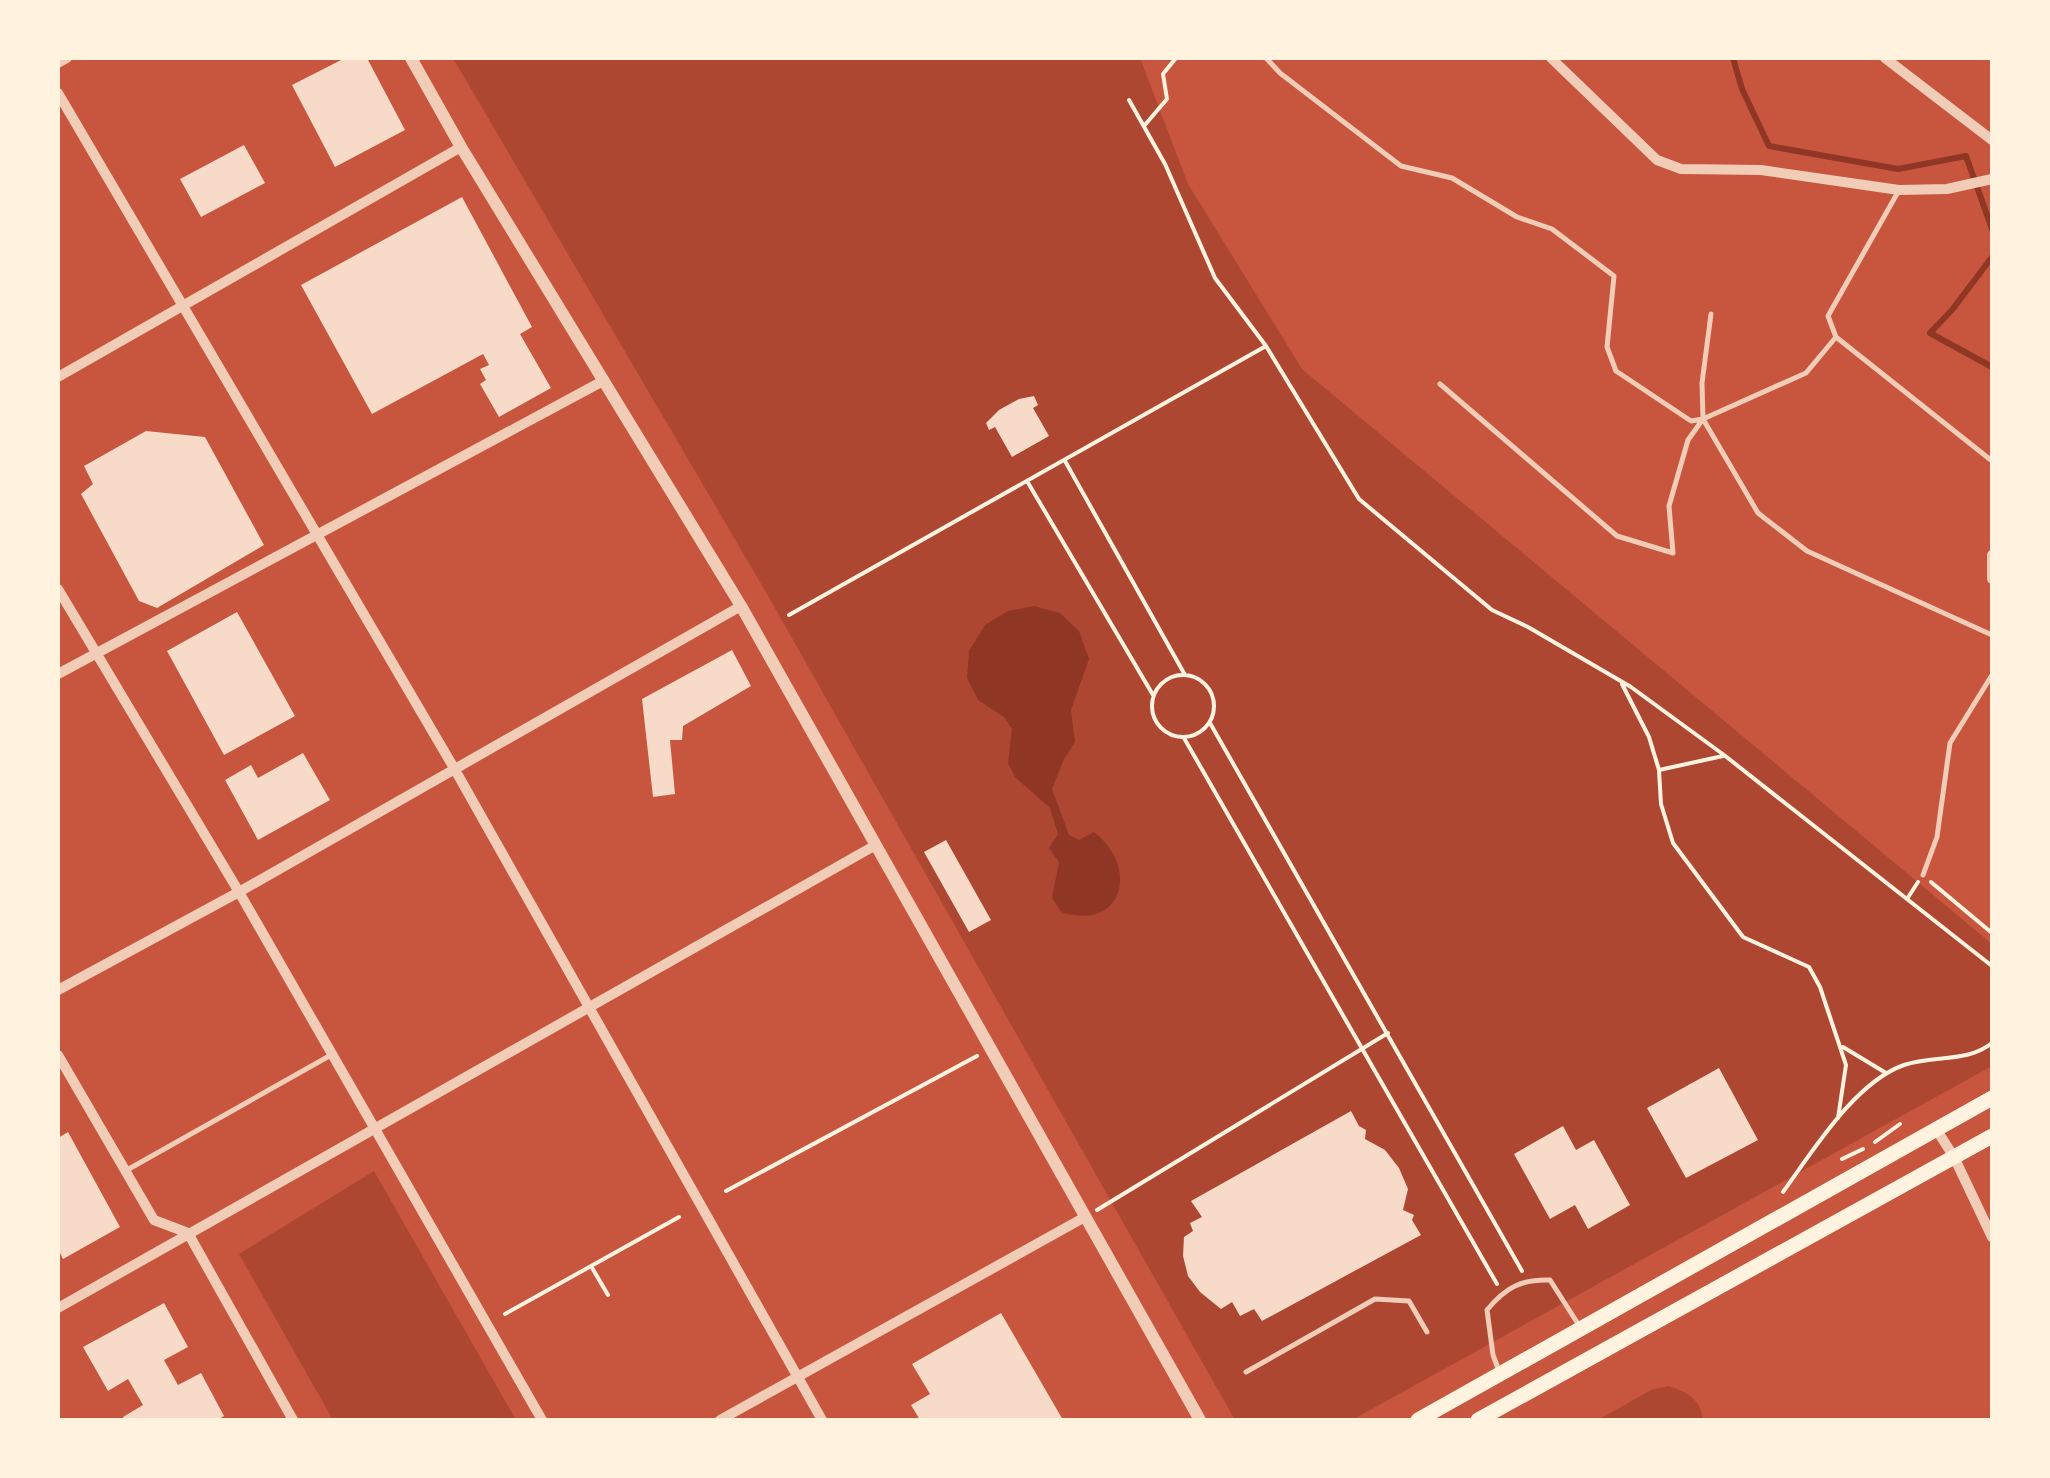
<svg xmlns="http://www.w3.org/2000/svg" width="2050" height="1478" viewBox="0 0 2050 1478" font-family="'Exo 2',sans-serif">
  <rect width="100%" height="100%" fill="#c8553d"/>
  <path fill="#ae4732" d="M453 58H1140L1188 184 1302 369 1992 944V1066L1352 1420H1235L767 594Z
    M374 1171 516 1420H333L239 1254Z
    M1668 1386C1687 1392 1701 1399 1703 1420H1598L1651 1390Z"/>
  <path fill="#8f3625" d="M1034 606 1060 613 1079 631 1089 659 1071 710 1075 742 1063 761 1052 789 1069 835 1079 840 1094 832C1140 867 1123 932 1061 912L1052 898 1059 862 1049 848 1058 834 1050 808 1015 777 1008 763 1012 729 1004 717 978 700 967 678 969 651 985 625 1008 611Z"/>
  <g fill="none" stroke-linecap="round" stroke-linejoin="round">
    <path stroke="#8f3625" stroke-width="6" d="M1733 58 1742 89 1769 146 1898 169 1966 156 1992 229
      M1992 257 1952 310 1930 333 1992 367"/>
  </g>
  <path fill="#f7dbc8" d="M345 58H367L405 130 335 167 292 85Z
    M244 145 265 183 201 217 180 179Z
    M462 197 532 327 520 334 551 388 499 417 480 384 486 380 480 369 489 365 483 354 372 414 301 285Z
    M1034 396 1038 405 1033 408 1049 436 1012 457 995 427 989 430 986 423 999 410 1019 399Z
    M146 431 205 437 264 545 157 608 139 601 81 494 93 484 84 466Z
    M237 612 295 716 224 755 167 651Z
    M732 650 751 686 683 726 682 740H670L675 794 653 797 642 699Z
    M303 753 330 800 258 840 225 780 251 765 258 778Z
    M946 840 991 920 969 932 924 852Z
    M1719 1068 1758 1140 1686 1178 1647 1108Z
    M1351 1111 1359 1126 1366 1130 1365 1139 1385 1150 1399 1168 1408 1189 1403 1210 1414 1215 1412 1220 1421 1235 1262 1321 1254 1309 1240 1316 1232 1302 1221 1309 1200 1292 1188 1276 1183 1256 1184 1237 1193 1231 1190 1223 1202 1217 1191 1201Z
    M1563 1126 1576 1150 1594 1140 1630 1205 1588 1229 1575 1205 1550 1219 1514 1154Z
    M68 1132 120 1227 63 1259 58 1249V1138Z
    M164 1303 188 1347 164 1360 178 1385 201 1373 224 1416 217 1420H125L123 1417 143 1405 128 1379 108 1391 83 1347Z
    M1001 1313 1063 1420H920L911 1405 930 1394 912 1364Z"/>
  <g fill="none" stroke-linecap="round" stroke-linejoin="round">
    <path stroke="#fff3e0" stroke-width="4" d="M1129 100 1165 164 1215 278 1266 346 1359 499 1492 610 1528 627 1631 687 1724 755 1992 966
      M1144 126 1167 99 1163 74 1176 58
      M1065 461 1185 675
      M1027 481 1153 695
      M789 615 1266 346
      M1152 706a31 31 0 1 1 62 0a31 31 0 1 1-62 0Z
      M1622 684 1649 737 1659 770 1661 804 1673 843 1743 937 1809 967 1820 987 1846 1065 1838 1118
      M1210 723 1522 1271
      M1184 738 1497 1284
      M1659 770 1723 756
      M1931 882 1992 933
      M1907 899 1918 882
      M1843 1047 1886 1073
      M1875 1142 1900 1124
      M1842 1159 1863 1149
      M726 1191 977 1056
      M1783 1192C1813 1151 1855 1082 1904 1065 1934 1055 1967 1063 1992 1043
      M1097 1210 1388 1033
      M591 1266 608 1295
      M505 1314 679 1217"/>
    <path stroke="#f1ccb7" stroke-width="5" d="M1266 58 1280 73 1401 166 1452 178 1517 217 1552 229 1614 276 1607 347 1616 371 1691 421 1703 419
      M1898 192 1828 316 1836 337 1806 373 1703 419 1758 513 1807 551 1992 635
      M1836 337 1992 461
      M1440 384 1617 536 1673 553 1669 506 1688 440 1703 419 1702 383 1711 314
      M1923 875 1937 837 1950 743 1992 675
      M127 1170 331 1055
      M1499 1371 1493 1355 1487 1310C1505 1288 1521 1279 1550 1280L1580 1327
      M1246 1372 1375 1299 1409 1301 1427 1332"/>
    <path stroke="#f1ccb7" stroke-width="10" d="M1551 58 1657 160 1681 169 1761 170 1899 190 1947 189 1992 179
      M1885 58 1992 140
      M58 63 67 58
      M58 93 454 768 822 1420
      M58 377 461 147
      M1992 555V579
      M58 589 239 892 542 1420
      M58 674 603 381
      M58 990 239 892 741 606
      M58 1055 154 1220 188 1233 293 1420
      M1936 1129 1954 1157 1992 1237
      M58 1308 874 846
      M720 1420 1085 1217"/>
    <path stroke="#f1ccb7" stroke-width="12" d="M411 58 461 147 741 606 1200 1420"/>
    <path stroke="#fff3e0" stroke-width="15" d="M1418 1420 1992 1098
      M1478 1420 1992 1136"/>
  </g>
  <rect width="2050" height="1478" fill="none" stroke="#fff3e0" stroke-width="120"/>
</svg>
